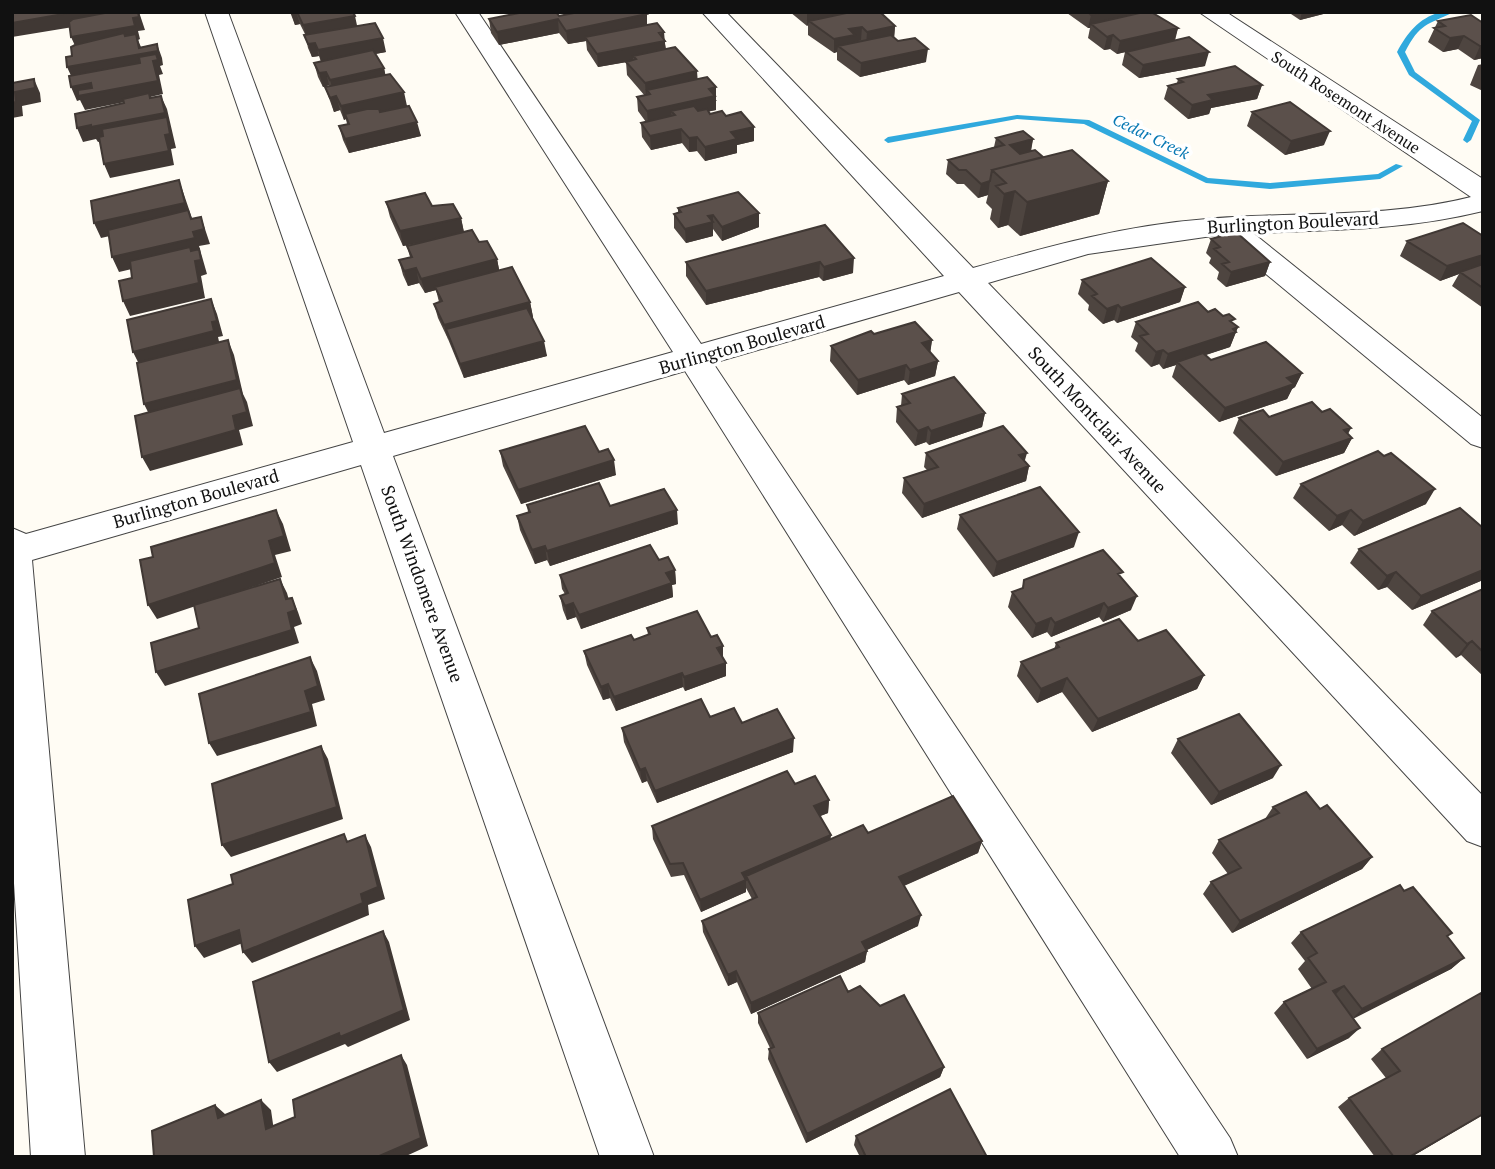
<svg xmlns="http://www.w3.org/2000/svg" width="1495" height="1169" viewBox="0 0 1495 1169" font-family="'PT Serif',serif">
  <rect width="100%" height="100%" fill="#fffcf4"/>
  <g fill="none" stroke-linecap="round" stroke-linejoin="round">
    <path fill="#30a9dd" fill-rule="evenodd" d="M1440 12H1454C1427 25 1420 23 1405 52L1415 72 1480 120 1471 140 1467 143 1463 140 1472 121 1409 75 1397 52C1408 32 1418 19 1440 12Z
      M1017 115 1089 120 1208 178 1270 183 1378 174 1396 164 1403 166 1380 179 1270 189 1206 183 1084 124 1017 119 888 143 884 140 888 137Z"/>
    <g stroke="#444" stroke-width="2">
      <path id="minor" d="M205 12H228L384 433 673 352 455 12H478L701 344 944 276 702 12H726L973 268C1050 246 1126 225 1207 219 1295 211 1384 219 1471 197L1199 12H1226L1483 179V211C1407 230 1331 230 1253 233L1483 418V448L1471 444 1219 235 1088 254 988 283 1483 796V847L1467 841 959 292 713 363 1230 1138 1238 1157H1180L685 371 393 456 654 1157H600L361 465 32 560 85 1157H31L12 851V528L26 534 353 442Z"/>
    </g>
    <use href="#minor" fill="#fff" fill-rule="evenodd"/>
  </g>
  <path fill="#4e4540" d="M290 12H341L386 52 375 54 384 68 385 75 407 106 421 136 349 153 343 140 339 126 347 124 346 119 344 120 340 110 334 112 325 87 330 86 329 85 323 87 318 77 314 63 321 62 319 56 312 57 308 48 305 34 300 24 295 25Z
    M576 12H645L647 14V25L664 39 666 49 697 79 717 101H716V110L709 111 710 114 754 141 737 145V153L705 161 697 151 689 152 682 143 651 150 642 137 641 123 646 122 638 111 637 97 645 96 627 75 626 62 598 67 587 50 586 41 568 44 559 33 499 45 491 33 489 19 556 13 559 16Z
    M790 12H880L895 26 894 38 926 62 860 77 837 60V52L834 53 808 35V25L807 26Z
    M1151 12 1178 28 1175 41 1205 66 1139 78 1122 65 1125 52 1117 54 1110 49 1104 50 1088 38 1090 28H1088L1067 13Z
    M1288 12H1331L1300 20Z
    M1438 21 1483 23V58L1474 60 1458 49 1443 52 1428 42Z
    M1483 64V91L1470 85 1478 65Z
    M1178 79 1262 85 1257 99 1211 108 1209 114 1188 119 1164 99 1168 86 1177 83Z
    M1252 112 1324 145 1285 155 1247 126Z
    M996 138 1033 139 1031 152 1108 181 1099 214 1020 236 1008 225 998 228 990 219 992 209 986 203 988 195 978 198 964 184H957L946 174 948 160 994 147Z
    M386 202 432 206 461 218 464 232 479 242 497 259 499 270 530 302 533 317H532L547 356 464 378 448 339 438 318 434 304 439 302 436 290 425 293 419 283 408 286 403 275 399 260 410 257 407 246 437 239 403 246 390 217Z
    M678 208 759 213V227L722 241 713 229V236L686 243 674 228V214L678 212Z
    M825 225 853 273 823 281 819 277 706 305 686 276V262Z
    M1483 236V308L1452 286 1459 274 1440 281 1400 256 1407 241Z
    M1211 239 1270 262 1265 276 1226 287 1217 279 1219 272 1209 263 1211 258 1206 253Z
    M1082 280 1185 287 1180 302 1117 323 1114 320 1103 324 1088 310 1089 305 1078 294Z
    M1208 312 1234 324 1238 327 1230 347 1205 355 1211 360 1302 373 1295 387 1292 389 1287 399 1219 422 1172 377 1176 365 1163 369 1159 364 1151 367 1135 351 1138 343 1131 337 1136 322Z
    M874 334 932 340 930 352 938 361 935 376 908 385 904 380 857 395 830 361 831 346Z
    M902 394 985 413 982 427 929 445 926 442 915 446 896 422 897 407 901 406Z
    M1269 417 1348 434 1352 438 1344 453 1276 476 1233 433 1239 418Z
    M500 451 599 452 616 475 521 504 503 466Z
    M926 453 1025 461 1029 466 1026 481 922 518 902 493 904 478 927 470 924 467Z
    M1301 484 1426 504 1354 536 1342 525 1329 531 1293 498Z
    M527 505 610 506 678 524 550 566 547 560 535 564 520 530 517 516 528 512Z
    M960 515 1074 547 993 577 957 529Z
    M1483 528V580L1412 610 1387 587 1378 590 1350 563 1359 549Z
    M659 560 675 570 676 584 672 585 673 597 581 629 576 617 567 620 563 610 560 596 565 594 562 589 560 575Z
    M1121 578 1131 610 1103 622 1099 617 1051 637 1047 632 1032 638 1008 607 1012 592 1022 589 1024 580Z
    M1483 589V676L1461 655 1456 658 1423 625 1432 611Z
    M647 628 723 659 726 663V676L685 691 683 687 616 711 610 698 603 700 587 665 584 651 634 640 648 635Z
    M1138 641 1204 675 1197 689 1092 732 1062 692 1037 703 1017 676 1021 662 1054 650 1056 643Z
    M710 717 742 723 793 752 657 803 647 781 642 783 624 742 622 728Z
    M1178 739 1273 778 1211 805 1171 753Z
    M795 784 829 800 828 813 820 816 831 835 830 840 868 833 982 841 978 853 904 886 918 926 867 950 865 962 751 1014 737 982 728 986 703 932 702 921 752 899 746 888V883V892L701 912 684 875 671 877 653 839 652 826Z
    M1273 807 1320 809 1372 857 1362 869 1232 933 1203 894 1211 882 1228 874 1212 853 1219 840 1265 819Z
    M1404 891 1448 938 1464 958 1451 969 1353 1018 1349 1038 1307 1059 1274 1013 1284 1002 1312 989 1298 969 1305 961 1291 943 1301 932Z
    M848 992 944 1067 940 1077 806 1143 768 1059 769 1049 770 1048 758 1023V1013Z
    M1483 996V1115L1411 1157H1375L1338 1107 1349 1098 1386 1078 1371 1059 1382 1049Z
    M856 1136 987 1157H860L854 1145Z"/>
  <path fill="#403834" d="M75 12H133L134 17 12 37V23Z
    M139 12 145 30 138 31 140 39 138 40 141 47 157 44 162 58 163 65 160 66 163 74 159 75 163 94 150 97 155 107 150 97 85 110 80 100 77 101 71 87 91 83 158 81 73 80 67 67 77 50 71 37 133 18Z
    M291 12H296L300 24 295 25Z
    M807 12H866L809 21 808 25 807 26Z
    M1103 12H1143L1091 24 1090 28H1088L1091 15Z
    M1302 12H1331L1300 20Z
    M647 14V28L585 37 586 41 568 44 566 31Z
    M355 16 358 30 307 39 303 25Z
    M558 19 559 33 499 45 497 32Z
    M895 26 894 39 866 45 867 32Z
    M862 27 861 40 855 42 854 48 838 46 837 52 834 53V39L849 29Z
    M1178 28 1174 41 1117 54 1120 41Z
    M664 32 666 54 633 56V61L598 67 597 54Z
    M1113 35 1110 49 1104 50 1107 37Z
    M1464 36 1458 49 1443 52 1450 38Z
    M383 38 386 52 322 64 318 50Z
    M315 43 319 56 312 57 308 44Z
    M1480 46H1483V58L1474 60Z
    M928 49 926 62 860 77 861 63Z
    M1209 52 1205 66 1139 78 1143 65Z
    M384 68 387 82 334 94 330 80Z
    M697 71 698 84 647 90 648 96 646 97 645 83Z
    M326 72 329 85 323 87 319 73Z
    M34 79 40 93 41 102 22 106 23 116 12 118V103L15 92Z
    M1262 85 1257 99 1211 108 1209 114 1188 119 1192 105 1208 95Z
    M716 87V110L675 119V115L671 111 672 120 648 125 647 111Z
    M404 92 407 106 347 119 345 114 346 119 344 120 341 106Z
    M161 96 167 109 176 148 171 149 174 165 110 178 104 164 165 135 169 127 98 142 96 139 83 142 77 128Z
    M336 96 340 110 334 112 330 98Z
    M417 122 421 136 349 153 345 139Z
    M754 127V141L737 145V153L705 161V147L731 132Z
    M681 129 682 143 651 150 650 136Z
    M1330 131 1324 145 1285 155 1291 141Z
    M697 137V151L689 152V138Z
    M1033 139 1030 153 1007 159 1010 145Z
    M179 180 194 224 201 217 210 244 199 246 207 274 201 276 205 298 130 316 123 301 192 255 119 272 112 257 190 218 101 238 94 223Z
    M990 181 988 195 978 198 981 184Z
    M1108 181 1099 214 1020 236 1027 202Z
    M1015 191 1008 225 998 228 1004 194Z
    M759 213V227L722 241V227Z
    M713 215V236L686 243 685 229 708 216Z
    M461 218 464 233 403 246 400 231Z
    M1483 255V266L1460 272 1459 274 1440 281 1447 266Z
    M854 258 853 273 823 281 824 267Z
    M497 259 500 274 435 287 436 290 425 293 421 279Z
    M820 262 819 277 706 305V291Z
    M1270 262 1265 276 1226 287 1231 272Z
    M416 268 419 283 408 286 404 271Z
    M1185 287 1180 302 1117 323 1121 308Z
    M211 299 217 314 223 336 218 337 220 346 140 366 133 352 212 322Z
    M530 302 533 317 450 339 446 329 448 340 444 325Z
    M1118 305 1114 320 1103 324 1107 309Z
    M1238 327 1230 347 1179 364 1177 362 1176 365 1163 369 1168 354Z
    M228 340 234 355 243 394 247 402 253 426 239 430 243 445 150 471 142 457 233 416 151 418 144 404Z
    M932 340 930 355 922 343Z
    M544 341 547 356 464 378 460 364Z
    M1163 350 1159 364 1151 367 1156 352Z
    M938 361 935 376 908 385 910 370Z
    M906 365 904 380 857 395 858 380Z
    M1302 373 1295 387 1292 389 1287 399 1219 422 1225 408 1287 378Z
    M985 413 982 427 929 445 931 431Z
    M928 427 926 442 915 446 918 431Z
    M1351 428 1345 440 1352 438 1344 453 1276 476 1283 462 1344 430Z
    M1027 453 1023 467 1019 455Z
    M614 460 616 475 521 504 518 490Z
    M1029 466 1026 481 922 518 924 504Z
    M1435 489 1426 504 1354 536 1363 521Z
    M276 510 283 524 291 551 275 555 282 577 157 619 148 605 269 541Z
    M677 510 678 524 550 566 547 551Z
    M1351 510 1342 525 1329 531 1337 516Z
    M1079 532 1074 547 993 577 997 562Z
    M545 546 547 560 535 564 532 550Z
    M675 570 676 584 672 585 673 597 581 629 579 615 666 573Z
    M1483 570V580L1412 610 1421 596Z
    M1396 572 1387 587 1378 590 1387 576Z
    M280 579 287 593 292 611V598L298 612 302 624 294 627 299 643 165 686 156 672 288 613 286 599Z
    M1137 596 1131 610 1103 622 1108 608Z
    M573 603 576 617 567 620 565 606Z
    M1104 603 1099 617 1051 637 1055 623Z
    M1051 618 1047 632 1032 638 1036 624Z
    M1472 641 1461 655 1456 658 1467 644Z
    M723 646V660L717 648Z
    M310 657 317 671 325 700 312 704 317 726 217 756 209 743 305 691Z
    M726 663V676L685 691 684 677Z
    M682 673 683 687 616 711 614 697Z
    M1204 675 1197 689 1092 732 1098 719Z
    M1067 678 1062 692 1037 703 1041 689Z
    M608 684 610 698 603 700 601 687Z
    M794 738 793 752 657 803 655 791Z
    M321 746 328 759 343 819 231 857 222 845Z
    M1281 765 1273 778 1211 805 1219 792Z
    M645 768 647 781 642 783 640 770Z
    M829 800 828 813 813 819 814 806Z
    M365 835 371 847 385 899 368 905 369 915 252 963 243 952 361 894Z
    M831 835 829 847 746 876V892L701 912 700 900 742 873Z
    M982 841 978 853 896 889 899 877Z
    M1372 857 1362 869 1232 933 1240 921Z
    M921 915 918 926 860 953 862 942Z
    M239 930 248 941 204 958 195 946Z
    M383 931 389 942 410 1020 348 1047 345 1044 277 1072 269 1062Z
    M867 951 865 962 751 1014V1003Z
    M1464 958 1451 969 1351 1020 1362 1009Z
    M736 971 737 982 728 986V975Z
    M1344 986 1333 997V991Z
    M1360 1028 1349 1038 1307 1059 1317 1049Z
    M401 1055 407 1065 428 1146 404 1157H377Z
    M944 1067 940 1077 806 1143 807 1134Z
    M261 1100 271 1110 275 1138 266 1129Z
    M215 1105 225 1114 228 1127 218 1118Z
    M1483 1114 1411 1157H1409Z"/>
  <path fill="#5b504b" stroke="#403834" stroke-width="2" d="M12 12H75L12 23Z
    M110 12H138L139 17 133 18 135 26 71 37 69 22 73 19Z
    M297 12H353L355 16 303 25Z
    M524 12H556L559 16 579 12H645L647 14 566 31 558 19 497 32 489 19Z
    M851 12H880L895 26 867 32 862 27 849 29 855 35 834 39 809 21Z
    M1088 12H1103L1091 15Z
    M1144 12H1151L1178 28 1120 41 1113 35 1107 37 1091 24Z
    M1471 15 1483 23V46H1480L1464 36 1450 38 1434 28 1445 26 1438 21Z
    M375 23 383 38 318 50 315 43 308 44 304 35Z
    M657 23 664 32 659 33 665 41 597 54 585 37Z
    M124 33 125 36 136 34 139 48 157 44 158 51 67 67 66 57 72 56 71 47 75 45Z
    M891 35 898 41 915 38 928 49 861 63 838 46Z
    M1189 37 1209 52 1143 65 1126 52Z
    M675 47 697 71 645 83 626 62 636 59 633 56Z
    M373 50 384 68 330 80 326 72 319 73 314 63Z
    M156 54 158 60 153 61 158 81 78 96V90L92 88 91 83 71 87 69 76 140 63 139 57Z
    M1235 66 1262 85 1208 95 1213 100 1192 105 1168 86 1183 82 1178 79Z
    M390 74 404 92 341 106 336 96 330 98 325 87Z
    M707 77 716 87 709 89 715 96 647 111 637 97 650 94 647 90Z
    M34 79 35 88 15 92 16 102 12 103V83Z
    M149 93 150 98 161 96 165 113 91 127V125L77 128 75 114 124 103 123 99Z
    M1290 102 1330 131 1291 141 1252 112Z
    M409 106 417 122 345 139 339 126 349 124 345 114 367 109H379L380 112Z
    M694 106 698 111 707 109 710 114 722 111 726 116 741 112 754 127 731 132 737 139 705 147 697 137 689 138 681 129 650 136 641 123 675 115 671 111Z
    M167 117 170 134 165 135 169 151 104 164 99 137 103 136 102 129Z
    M1023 131 1033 139 1010 145 1020 154 1035 150 1043 157 992 170 990 181 981 184 966 170H959L948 160 1004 145 996 138Z
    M1072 150 1108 181 1027 202 1015 191 1004 194 996 186 1006 183 992 170Z
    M179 180 185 203 94 223 91 201Z
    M738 192 759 213 722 227 713 215 708 216 713 222 685 229 674 214 681 212 678 208Z
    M425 193 432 206 453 204 461 218 400 231 386 202Z
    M188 210 191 219 201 217 204 229 193 232 195 238 112 257 108 230Z
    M1463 223 1483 236V255L1447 266 1407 241Z
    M825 225 854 258 824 267 820 262 706 291 686 262Z
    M472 230 479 242 487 241 497 259 421 279 416 268 404 271 399 260 412 257 407 246Z
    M1236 232 1270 262 1231 272 1222 264 1229 262 1214 249 1220 247 1211 239Z
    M190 247 191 251 199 249 201 260 195 261 199 283 123 301 119 281 132 278 130 261Z
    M1151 258 1185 287 1121 308 1118 305 1107 309 1092 296 1097 294 1082 280Z
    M1483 264V288L1460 272Z
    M512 267 530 302 444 325 434 304 442 301 435 287Z
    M211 299 217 321 212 322 214 331 133 352 127 320Z
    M1198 302 1208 312 1215 309 1223 316 1229 314 1235 319 1230 321 1238 327 1233 329 1236 332 1168 354 1163 350 1156 352 1140 336 1148 334 1136 322Z
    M527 308 544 341 460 364 446 329Z
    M915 322 932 340 922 343 938 361 910 370 906 365 858 380 831 346 871 331 874 334Z
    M228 340 237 380 144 404 137 363Z
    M1266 342 1302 373 1287 378 1294 384 1225 408 1177 362 1203 353 1211 360Z
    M954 377 985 413 931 431 928 427 918 431 897 407 910 403 902 394Z
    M240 388 247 412 233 416 236 430 142 457 135 416Z
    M1312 402 1322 412 1330 409 1351 428 1344 430 1352 438 1283 462 1239 418 1263 410 1269 417Z
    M585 426 599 452 608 449 614 460 518 490 500 451Z
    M1003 426 1027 453 1019 455 1029 466 924 504 904 478 938 467 926 453Z
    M1378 451 1384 456 1391 453 1435 489 1363 521 1351 510 1337 516 1301 484Z
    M599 483 610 506 664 489 677 510 547 551 545 546 532 550 517 516 530 512 527 505Z
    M1040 487 1079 532 997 562 960 515Z
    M1460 508 1483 528V570L1421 596 1396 572 1387 576 1359 549Z
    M276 510 284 536 269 541 275 563 148 605 140 560 153 557 151 547Z
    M650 545 659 560 668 557 675 570 666 573 672 583 579 615 573 603 565 606 560 596 568 593 560 575Z
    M1103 550 1123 572 1118 574 1137 596 1108 608 1104 603 1055 623 1051 618 1036 624 1012 592 1023 588 1024 580Z
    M280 579 286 599 292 598 296 610 288 613 292 630 156 672 151 643 199 628 194 605Z
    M1483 589V652L1472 641 1467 644 1432 611Z
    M697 611 711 637 717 635 723 646 717 648 726 663 684 677 682 673 614 697 608 684 601 687 584 651 631 635 634 640 650 634 647 628Z
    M1119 619 1138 641 1166 630 1204 675 1098 719 1067 678 1041 689 1021 662 1059 647 1056 643Z
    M310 657 318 686 305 691 311 712 209 743 199 694Z
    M701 699 710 717 734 708 742 723 777 709 794 738 655 791 645 768 640 770 622 728Z
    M1239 714 1281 765 1219 792 1178 739Z
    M321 746 337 807 222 845 212 784Z
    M787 771 795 784 815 776 829 800 814 806 831 835 742 873 746 880 700 900 683 863 670 864 652 826Z
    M1306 792 1320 809 1327 805 1372 857 1240 921 1211 882 1241 868 1219 840 1279 813 1273 807Z
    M953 796 982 841 899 877 921 915 862 942 867 951 751 1003 736 971 728 975 702 921 757 897 746 876 863 825 868 833Z
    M344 834 347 842 365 835 378 887 361 894 363 903 243 952 239 930 195 946 188 900 233 884 231 875Z
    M1400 885 1404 891 1413 887 1452 933 1447 936 1464 958 1362 1009 1344 986 1333 991 1360 1028 1317 1049 1284 1002 1326 982 1308 958 1317 953 1301 932Z
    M383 931 404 1010 340 1037 339 1033 269 1062 253 982Z
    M840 976 848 992 860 986 880 1006 904 995 944 1067 807 1134 769 1049 774 1047 758 1013Z
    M1481 993 1483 996V1114L1409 1157H1394L1349 1098 1400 1071 1382 1049Z
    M401 1055 421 1138 377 1157H154L152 1131 215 1105 218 1118 261 1100 266 1129 295 1117 293 1100Z
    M950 1089 987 1157H866L856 1136Z"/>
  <g text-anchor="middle" stroke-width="7" stroke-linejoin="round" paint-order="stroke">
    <g font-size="16" fill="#111" stroke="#fff">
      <text transform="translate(1346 102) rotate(33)" y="6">South Rosemont Avenue</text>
    </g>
    <g font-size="16" font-style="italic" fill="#0979b4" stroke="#fff">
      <text transform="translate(1151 136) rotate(26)" y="6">Cedar Creek</text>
    </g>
    <g font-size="18" fill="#111" stroke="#fff">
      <text transform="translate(1293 223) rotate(-3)" y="6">Burlington Boulevard</text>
      <text transform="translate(742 345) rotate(-16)" y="6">Burlington Boulevard</text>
      <text transform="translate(1097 420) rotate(47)" y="6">South Montclair Avenue</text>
      <text transform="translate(196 499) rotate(-16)" y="6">Burlington Boulevard</text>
      <text transform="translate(422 584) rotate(70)" y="6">South Windomere Avenue</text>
    </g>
  </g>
  <rect width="1495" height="1169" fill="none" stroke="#111111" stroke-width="28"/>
</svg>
